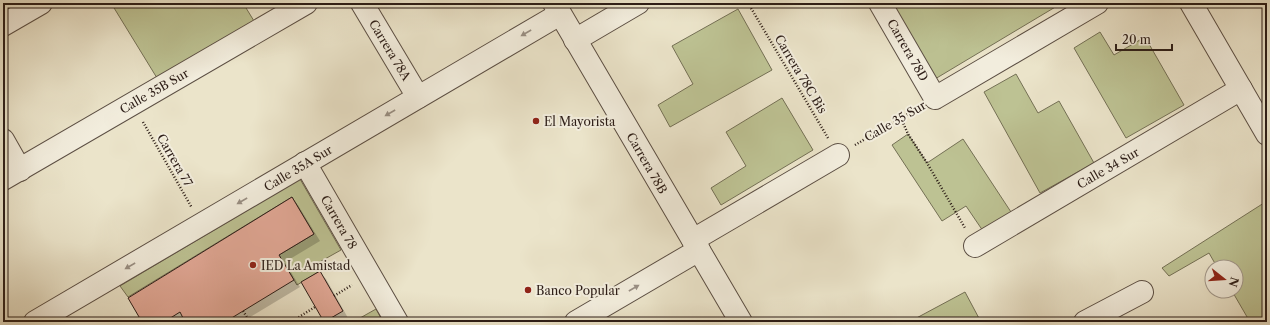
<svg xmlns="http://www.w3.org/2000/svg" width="1270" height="325" viewBox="0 0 1270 325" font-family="'Libre Caslon Text',serif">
  <rect width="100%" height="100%" fill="#ebe4ca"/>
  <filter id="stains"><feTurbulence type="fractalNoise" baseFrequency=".005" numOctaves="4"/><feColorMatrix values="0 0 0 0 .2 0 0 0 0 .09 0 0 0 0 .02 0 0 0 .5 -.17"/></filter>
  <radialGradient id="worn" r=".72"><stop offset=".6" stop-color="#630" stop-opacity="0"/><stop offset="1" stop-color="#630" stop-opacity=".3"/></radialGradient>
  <g fill="#bdc293" stroke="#747055">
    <polygon points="111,3 243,3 254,21 157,78"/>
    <polygon points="890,3 1062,3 935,79"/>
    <polygon points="738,9 772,70 670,127 658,105 693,84 672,46"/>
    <polygon points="1100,32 1114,55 1145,37 1184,105 1126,138 1074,48"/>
    <polygon points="1016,74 1038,113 1059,101 1094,163 1040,193 984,92"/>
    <polygon points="782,98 813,150 721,205 711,188 746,166 726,132"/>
    <polygon points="908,134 927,163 963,139 1011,212 983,231 966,206 942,221 892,145"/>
    <polygon points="300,179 341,250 316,264 320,271 297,285 279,255 314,234 292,197 128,297 120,286"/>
    <polygon points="1267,201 1267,322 1250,322 1232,291 1236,291 1236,267 1217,267 1209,253 1169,276 1162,268"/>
    <polygon points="965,292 981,322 909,322"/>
    <polygon points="376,309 383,322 353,322"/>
  </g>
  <g fill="#0003">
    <polygon points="292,198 298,205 320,241 285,262 300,287 242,322 186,322 185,319 181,322 144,322"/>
    <polygon points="319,272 326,279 348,318 341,322 325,321"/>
  </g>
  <g fill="#e1a795" stroke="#2c1d17">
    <polygon points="292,197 314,234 279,255 294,280 225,322 185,322 180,312 164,322 142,322 128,298"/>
    <polygon points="320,271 343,311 324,322 301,282"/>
  </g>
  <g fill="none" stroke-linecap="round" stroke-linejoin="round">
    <g stroke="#5c4f44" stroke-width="24">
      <g id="minor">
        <polyline points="362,3 418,97"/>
        <polyline points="554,3 741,322"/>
        <polyline points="880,3 935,98 1097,3"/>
        <polyline points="1191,3 1267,134"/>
        <polyline points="3,25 41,3"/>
        <polyline points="575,40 638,3"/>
        <polyline points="3,140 20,170"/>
        <polyline points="305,163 397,322"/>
        <polyline points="3,179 306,3"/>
        <polyline points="693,240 838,155"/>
        <polyline points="975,246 1241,89"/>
        <polyline points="35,322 560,14"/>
        <polyline points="576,322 699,250"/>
        <polyline points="1085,322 1142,292"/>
      </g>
    </g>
    <g stroke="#2c1d17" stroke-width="2.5" stroke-dasharray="1 2" stroke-linecap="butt">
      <polyline points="748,3 828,138"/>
      <polyline points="901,118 908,134 927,163 965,228"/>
      <polyline points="143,122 192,208"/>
      <polyline points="855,145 918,108"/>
      <polyline points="334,296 352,285"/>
      <polyline points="243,311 250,322"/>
      <polyline points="291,322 315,307"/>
    </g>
    <use href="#minor" stroke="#f2eddd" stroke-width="22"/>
  </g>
  <defs><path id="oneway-solid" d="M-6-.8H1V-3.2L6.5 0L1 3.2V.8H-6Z"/></defs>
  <g fill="#998f84">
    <use href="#oneway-solid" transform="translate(526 33) rotate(150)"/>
    <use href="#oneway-solid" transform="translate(390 113) rotate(150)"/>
    <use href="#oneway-solid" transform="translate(242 201) rotate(150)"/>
    <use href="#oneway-solid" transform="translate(130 266) rotate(150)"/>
    <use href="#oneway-solid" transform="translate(634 288) rotate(-30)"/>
  </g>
  <g fill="#8f2418" stroke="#f2eddd" stroke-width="1.5">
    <circle cx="536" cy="121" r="4"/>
    <circle cx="253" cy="265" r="4"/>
    <circle cx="528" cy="290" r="4"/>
  </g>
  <g text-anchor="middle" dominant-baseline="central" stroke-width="4" stroke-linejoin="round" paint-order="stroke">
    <g font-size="12" fill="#2c1d17" stroke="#f2eddd">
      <text transform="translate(390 50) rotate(59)">Carrera 78A</text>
      <text transform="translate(908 50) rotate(60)">Carrera 78D</text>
      <text transform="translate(801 74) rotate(59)">Carrera 78C Bis</text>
      <text transform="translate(154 91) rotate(-30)">Calle 35B Sur</text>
      <text transform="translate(895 121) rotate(-30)">Calle 35 Sur</text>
      <text transform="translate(175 160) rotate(60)">Carrera 77</text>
      <text transform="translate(647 163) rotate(60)">Carrera 78B</text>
      <text transform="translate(298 168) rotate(-31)">Calle 35A Sur</text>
      <text transform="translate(1108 168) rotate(-30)">Calle 34 Sur</text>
      <text transform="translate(339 222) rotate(60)">Carrera 78</text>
    </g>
    <g font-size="12" fill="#2c1d17" stroke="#f2eddd" text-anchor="start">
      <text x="544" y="121">El Mayorista</text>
      <text x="261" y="265">IED La Amistad</text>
      <text x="536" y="290">Banco Popular</text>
    </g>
  </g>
  <rect width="1270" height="325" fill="none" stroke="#ebe4ca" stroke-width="16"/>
  <rect x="4" y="4" width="1262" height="317" fill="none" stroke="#2c1d17" stroke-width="2"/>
  <rect x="8" y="8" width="1254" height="309" fill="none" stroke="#2c1d17"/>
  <g transform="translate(1224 279) rotate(107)"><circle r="19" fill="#f2eddd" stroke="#a39a8e"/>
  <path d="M0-3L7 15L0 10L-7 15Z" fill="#8f2418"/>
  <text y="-6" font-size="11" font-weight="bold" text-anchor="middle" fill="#2c1d17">N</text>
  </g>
  <path d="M1116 44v6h56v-6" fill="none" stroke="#2c1d17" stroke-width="2"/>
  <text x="1122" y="44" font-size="12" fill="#2c1d17" stroke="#f2eddd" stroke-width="3" paint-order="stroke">20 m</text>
  <rect width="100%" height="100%" filter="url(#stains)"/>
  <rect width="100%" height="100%" fill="url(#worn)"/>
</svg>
